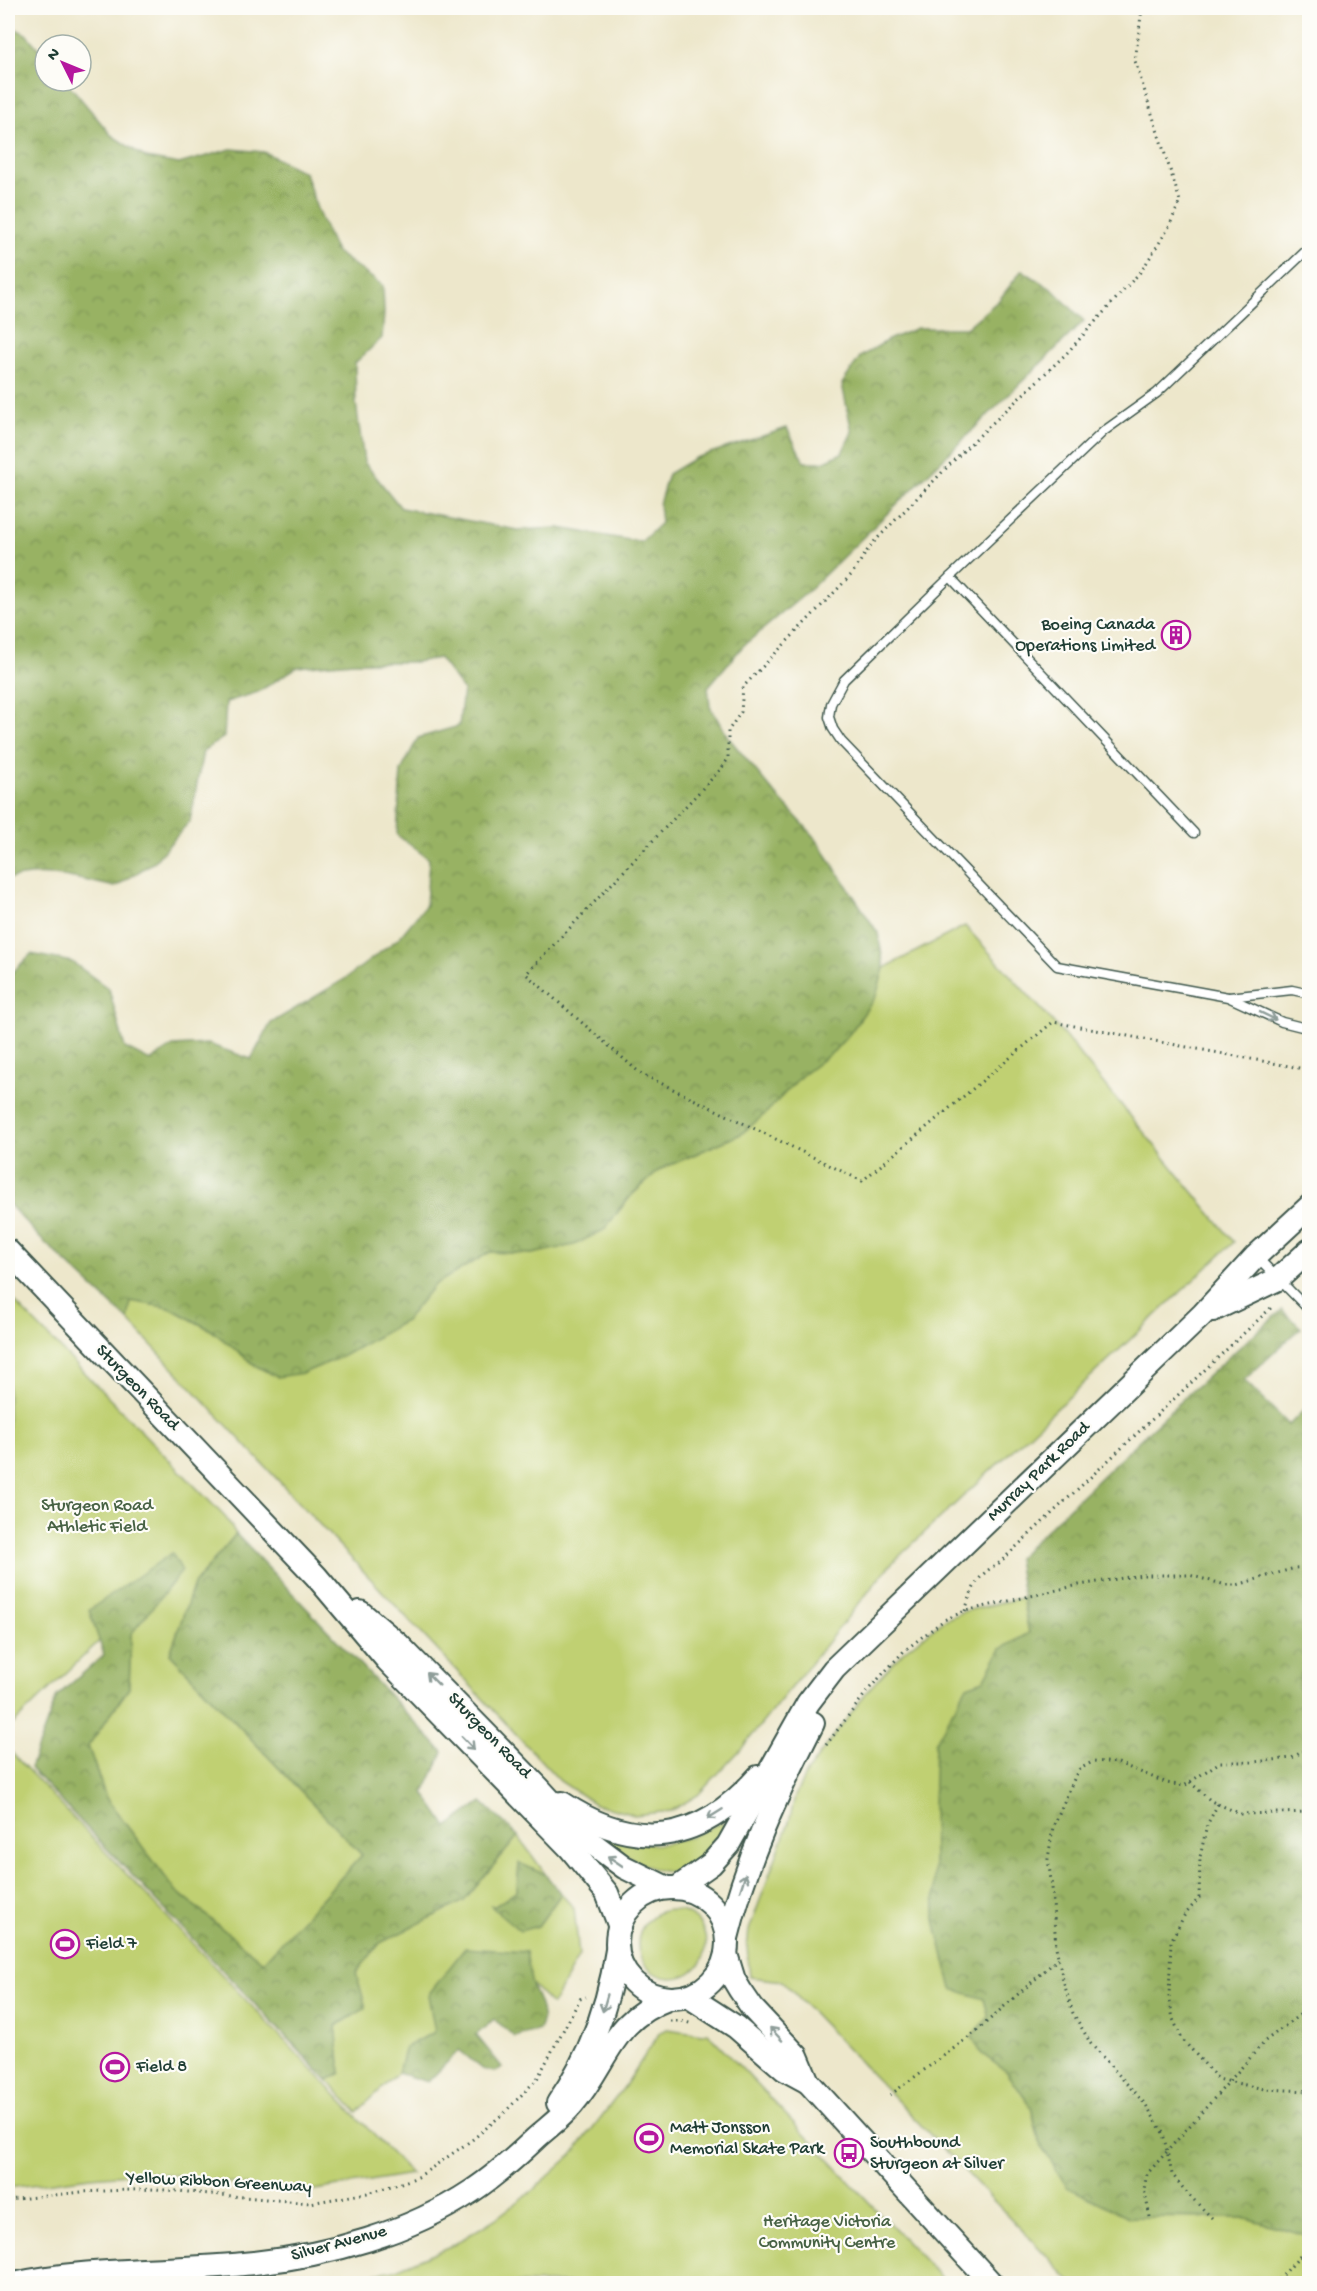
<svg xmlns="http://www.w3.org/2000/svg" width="1317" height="2291" viewBox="0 0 1317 2291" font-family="'Gochi Hand',sans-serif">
  <defs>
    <pattern id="forest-crowns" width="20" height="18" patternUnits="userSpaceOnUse" patternTransform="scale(1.5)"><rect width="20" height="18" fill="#98b264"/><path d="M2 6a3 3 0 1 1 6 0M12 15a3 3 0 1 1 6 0" fill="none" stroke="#7b9253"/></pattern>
  </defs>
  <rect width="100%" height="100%" fill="#fdfcf7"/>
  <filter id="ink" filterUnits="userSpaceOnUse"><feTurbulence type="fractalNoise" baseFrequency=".0167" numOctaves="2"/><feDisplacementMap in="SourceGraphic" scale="12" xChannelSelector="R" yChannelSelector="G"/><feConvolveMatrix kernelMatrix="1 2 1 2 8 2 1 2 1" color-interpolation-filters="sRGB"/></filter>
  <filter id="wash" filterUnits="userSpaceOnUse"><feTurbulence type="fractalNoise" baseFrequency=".008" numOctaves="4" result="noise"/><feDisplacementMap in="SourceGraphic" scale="24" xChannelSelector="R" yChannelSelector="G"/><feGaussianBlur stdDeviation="1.35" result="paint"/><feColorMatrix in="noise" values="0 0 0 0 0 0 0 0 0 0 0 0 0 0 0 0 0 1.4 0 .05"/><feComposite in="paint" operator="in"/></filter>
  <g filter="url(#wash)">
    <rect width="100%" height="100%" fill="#ede7cb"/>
    <g fill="#c0d072" stroke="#708653" stroke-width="1.5">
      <polygon points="965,926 1053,1022 1234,1242 890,1565 742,1748 698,1795 671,1811 634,1815 595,1804 560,1781 128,1320 131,1301 170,1308 211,1330 256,1366 303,1373 343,1356 405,1321 434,1285 490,1252 532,1254 603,1230 632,1195 661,1169 698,1153 765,1114 801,1076 834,1051 850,1033 876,996 884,968"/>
      <polygon points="8,1295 226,1518 236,1534 194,1584 170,1654 362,1855 263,1962 175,1890 106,1798 88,1746 129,1688 131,1634 181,1571 178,1565 8,1729"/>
      <polygon points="1022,1598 1029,1633 1001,1649 984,1680 967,1686 984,1999 989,2017 981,2053 1007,2072 1031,2107 1040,2144 1129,2217 1246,2218 1309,2236 1309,2283 1073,2283 782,1981 750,1977 747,1947 749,1930 789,1822 795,1796 806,1773 869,1689 904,1651 944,1620 965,1611"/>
      <polygon points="1309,1669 1309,1703 1299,1688 1300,1674"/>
      <polygon points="8,1749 411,2174 297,2193 154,2172 90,2177 8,2188"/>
      <path d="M722 1822 725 1827C685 1893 658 1876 603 1841L605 1837C654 1852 677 1844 722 1822Z"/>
      <polygon points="518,1836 546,1875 519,1863 517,1891 495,1906 492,1906 538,1926 561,1894 574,1908 579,1955 552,2005 531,1983 526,1952 435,2032 405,2047 398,2073 357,2112 327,2080 341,2073 336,2026 365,2008 356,1973 380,1943 464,1901"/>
      <circle cx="672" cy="1944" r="34"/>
      <polygon points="667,2029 702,2034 708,2033 946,2283 322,2283 394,2270 455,2244 495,2219 532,2191 572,2155 625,2086 660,2032"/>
    </g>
    <g fill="url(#forest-crowns)" stroke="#5c784c" stroke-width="1.5">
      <path d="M8 25 26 34 45 56V81H66L111 135 146 158 179 164 231 149 264 152 305 173 318 212 336 252 383 286 384 313 382 338 355 363 356 403 364 462 401 508 517 530 559 528 641 542 661 523 659 504 668 474 695 458 787 428 804 462H823L842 453 852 432 842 384 860 357 888 340 917 328H966L999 300 1022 270 1053 290 1084 321 805 594 743 646 708 687 710 707 728 737 777 796 814 836 878 933 884 968 876 996 850 1033 834 1051 801 1076 765 1114 741 1134 661 1169 630 1196 604 1230 574 1245 532 1254 490 1252 434 1285 405 1321 343 1356 303 1373 277 1377 256 1366 211 1330 170 1308 131 1301 128 1320 41 1239 8 1203V977L31 954 72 962 109 989 125 1048 150 1061 173 1046 208 1044 251 1059 271 1023 345 979 399 938 426 905 429 859 397 835 401 771 418 738 459 726 463 690 439 658 416 662H353L297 667 258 692 226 702 224 737 203 751 190 821 154 862 115 887C78 879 44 868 8 879Z"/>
      <path d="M1282 1310 1301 1328 1244 1380 1289 1425 1309 1405 1310 1669 1300 1674 1299 1688 1310 1703 1309 2236 1246 2218 1129 2217 1067 2187 1040 2144 1031 2107 1007 2072 981 2053 972 2036 989 2017 984 1999 952 1989 935 1921 933 1809 935 1743 967 1686 984 1680 1001 1649 1029 1633 1017 1558C1104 1474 1190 1389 1282 1310Z"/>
      <polygon points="236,1534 443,1752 424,1793 447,1827 482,1802 518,1836 464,1901 380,1943 356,1973 366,2008 336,2026 341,2073 327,2080 30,1768 57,1696 104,1655 89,1610 172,1553 182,1571 131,1634 129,1688 88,1746 106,1798 175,1890 263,1962 362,1855 170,1654 194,1584"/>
      <polygon points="519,1863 546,1875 561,1894 538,1926 520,1931 491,1906 495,1906 517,1891"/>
      <path d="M465 1948 526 1952C528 1962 529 1971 531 1981 535 1997 548 2013 539 2030L515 2037 494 2019 476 2035 502 2067 495 2072 484 2070 459 2050 428 2082 398 2073 405 2047 435 2032 428 1995Z"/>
    </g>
  </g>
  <g filter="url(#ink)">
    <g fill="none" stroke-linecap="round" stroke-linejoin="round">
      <g stroke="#3e564b" stroke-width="11">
        <g id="lane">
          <polyline points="1310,247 1157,393 1104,431 950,577 844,680 831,704 829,717 833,729 841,741 1057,966 1228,997 1282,1022 1310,1029"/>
          <polyline points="950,577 1194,833"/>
          <polyline points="1229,997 1292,990 1310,994"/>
          <polyline points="1256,1256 1310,1311"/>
        </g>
      </g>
      <g stroke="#3e564b" stroke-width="26">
        <g id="secondary">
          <polyline points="8,1251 316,1576 387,1660 570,1848 607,1893 620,1927"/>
          <polyline points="1213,1310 1278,1279 1310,1250"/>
          <polyline points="360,1612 399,1645 538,1787 584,1837 624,1867 667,1888"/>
          <path d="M562 1803C635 1852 699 1844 758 1777"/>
          <polyline points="677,1888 711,1864 728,1845 808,1703 834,1669 1203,1314 1256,1256 1310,1206"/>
          <circle cx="672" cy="1943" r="55"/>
          <path d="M727 1938C745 1863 778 1792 813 1723"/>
          <polyline points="726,1954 734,1980 740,1990 753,2009 797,2056 808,2082 992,2284"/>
          <polyline points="688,1996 736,2027 784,2069 808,2082"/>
          <path d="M558 2103C589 2058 609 2004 617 1950"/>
          <path d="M14 2284C93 2267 174 2272 254 2263 329 2255 409 2233 472 2191 495 2176 515 2158 535 2139 547 2128 561 2118 572 2105 609 2062 610 2020 670 1998"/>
        </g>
      </g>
      <g stroke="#3e564b" stroke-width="3" stroke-dasharray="1.5 4.5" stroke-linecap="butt">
        <polyline points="1142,8 1135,61 1180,201 1168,229 1142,270 1066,354 965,449 871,545 852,574 743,687 741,712 728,731 728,759 721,769 526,974 640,1073 862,1181 1053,1022 1310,1070"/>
        <path d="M965 1611C973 1587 976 1576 999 1563L1274 1305"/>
        <polyline points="826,1745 869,1689 904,1651 944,1620 965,1611 1079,1585 1142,1575 1189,1575 1226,1585 1237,1585 1295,1568 1310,1567"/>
        <polyline points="1190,1782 1211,1801 1241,1814 1310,1812"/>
        <polyline points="1218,1804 1207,1825 1200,1857 1199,1898 1184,1916 1171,1941 1169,1996 1173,2019 1182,2039 1218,2079 1264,2089 1310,2091"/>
        <polyline points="670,2021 682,2021 693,2024"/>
        <polyline points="890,2095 972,2035 1059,1958"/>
        <polyline points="8,2200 82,2192 155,2189 310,2203 368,2193 398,2184 418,2177 433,2167 472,2140 504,2113 537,2079 580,1999 586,1997"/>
        <polyline points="1150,2217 1144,2189 1147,2174 1265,2041 1310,2007"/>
        <polyline points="1212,2218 1187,2193 1172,2174 1163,2133 1146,2105 1091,2044 1073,2013 1063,1980 1056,1947 1052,1887 1048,1859 1053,1827 1078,1770 1094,1761 1118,1763 1167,1783 1184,1786 1220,1762 1254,1762 1292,1758 1303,1751 1310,1736"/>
        <polyline points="1275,2284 1310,2245"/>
      </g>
      <use href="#lane" stroke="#fff" stroke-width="8"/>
      <use href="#secondary" stroke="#fff" stroke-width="22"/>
    </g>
    <defs><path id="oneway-shaft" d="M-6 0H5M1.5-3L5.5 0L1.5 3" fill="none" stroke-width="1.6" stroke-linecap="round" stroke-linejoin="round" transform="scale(1.5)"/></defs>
    <g stroke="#8f9e9a">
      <use href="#oneway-shaft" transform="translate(1268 1016) rotate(26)"/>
      <use href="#oneway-shaft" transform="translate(433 1679) rotate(-135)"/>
      <use href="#oneway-shaft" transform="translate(468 1743) rotate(46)"/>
      <use href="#oneway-shaft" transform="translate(715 1814) rotate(148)"/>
      <use href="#oneway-shaft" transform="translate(615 1861) rotate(-146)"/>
      <use href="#oneway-shaft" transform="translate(743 1882) rotate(-72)"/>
      <use href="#oneway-shaft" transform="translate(605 2003) rotate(106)"/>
      <use href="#oneway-shaft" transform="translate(776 2034) rotate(-133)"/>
    </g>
  </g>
  <defs>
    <g id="building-ring" transform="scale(1.5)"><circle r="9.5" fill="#fdfcf7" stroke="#b5179e" stroke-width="1.5"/><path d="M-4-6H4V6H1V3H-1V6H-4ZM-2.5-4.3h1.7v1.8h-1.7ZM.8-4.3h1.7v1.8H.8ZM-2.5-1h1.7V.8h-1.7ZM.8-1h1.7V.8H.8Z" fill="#b5179e"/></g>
    <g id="stadium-ring" transform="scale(1.5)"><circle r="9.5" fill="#fdfcf7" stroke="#b5179e" stroke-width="1.5"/><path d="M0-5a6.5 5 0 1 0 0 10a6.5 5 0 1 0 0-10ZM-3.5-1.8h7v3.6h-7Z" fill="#b5179e"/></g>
    <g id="bus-ring" transform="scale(1.5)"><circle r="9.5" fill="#fdfcf7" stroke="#b5179e" stroke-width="1.5"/><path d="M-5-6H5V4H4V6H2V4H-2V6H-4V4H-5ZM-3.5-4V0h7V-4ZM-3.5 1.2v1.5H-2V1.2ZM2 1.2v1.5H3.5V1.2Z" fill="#b5179e"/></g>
  </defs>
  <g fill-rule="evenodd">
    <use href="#building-ring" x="1176" y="635"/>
    <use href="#stadium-ring" x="65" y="1944"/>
    <use href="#stadium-ring" x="115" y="2067"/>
    <use href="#stadium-ring" x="649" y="2138"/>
    <use href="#bus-ring" x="849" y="2153"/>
  </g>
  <g text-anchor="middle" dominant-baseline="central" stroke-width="4.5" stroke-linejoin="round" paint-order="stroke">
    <g font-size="18" fill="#1f3d34" stroke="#fdfcf7" text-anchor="start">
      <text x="1155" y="625" text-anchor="end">Boeing Canada<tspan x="1155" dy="21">Operations Limited</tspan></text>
      <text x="86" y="1944">Field 7</text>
      <text x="136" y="2067">Field 8</text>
      <text x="670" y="2128">Matt Jonsson<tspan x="670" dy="21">Memorial Skate Park</tspan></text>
      <text x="870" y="2143">Southbound<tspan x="870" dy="21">Sturgeon at Silver</tspan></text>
    </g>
    <g font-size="18" fill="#1f3d34" stroke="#fdfcf7">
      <text transform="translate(137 1388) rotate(46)">Sturgeon Road</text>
      <text transform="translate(1039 1472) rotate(-44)">Murray Park Road</text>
      <text transform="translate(489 1736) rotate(46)">Sturgeon Road</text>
      <text transform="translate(219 2183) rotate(3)">Yellow Ribbon Greenway</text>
      <text transform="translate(339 2244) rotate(-15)">Silver Avenue</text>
    </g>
    <g font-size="18" fill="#476244" stroke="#fdfcf7">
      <text x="97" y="1506">Sturgeon Road<tspan x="97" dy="21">Athletic Field</tspan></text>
      <text x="827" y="2222">Heritage Victoria<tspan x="827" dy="21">Community Centre</tspan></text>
    </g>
  </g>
  <rect width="1317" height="2291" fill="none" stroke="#fdfcf7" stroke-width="30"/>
  <g transform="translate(63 63) rotate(313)"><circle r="28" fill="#fdfcf7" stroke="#a4b0a9" stroke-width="1.5"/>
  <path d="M0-4.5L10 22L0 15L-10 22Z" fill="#b5179e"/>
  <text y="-9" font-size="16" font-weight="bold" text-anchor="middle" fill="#1f3d34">N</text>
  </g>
</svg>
